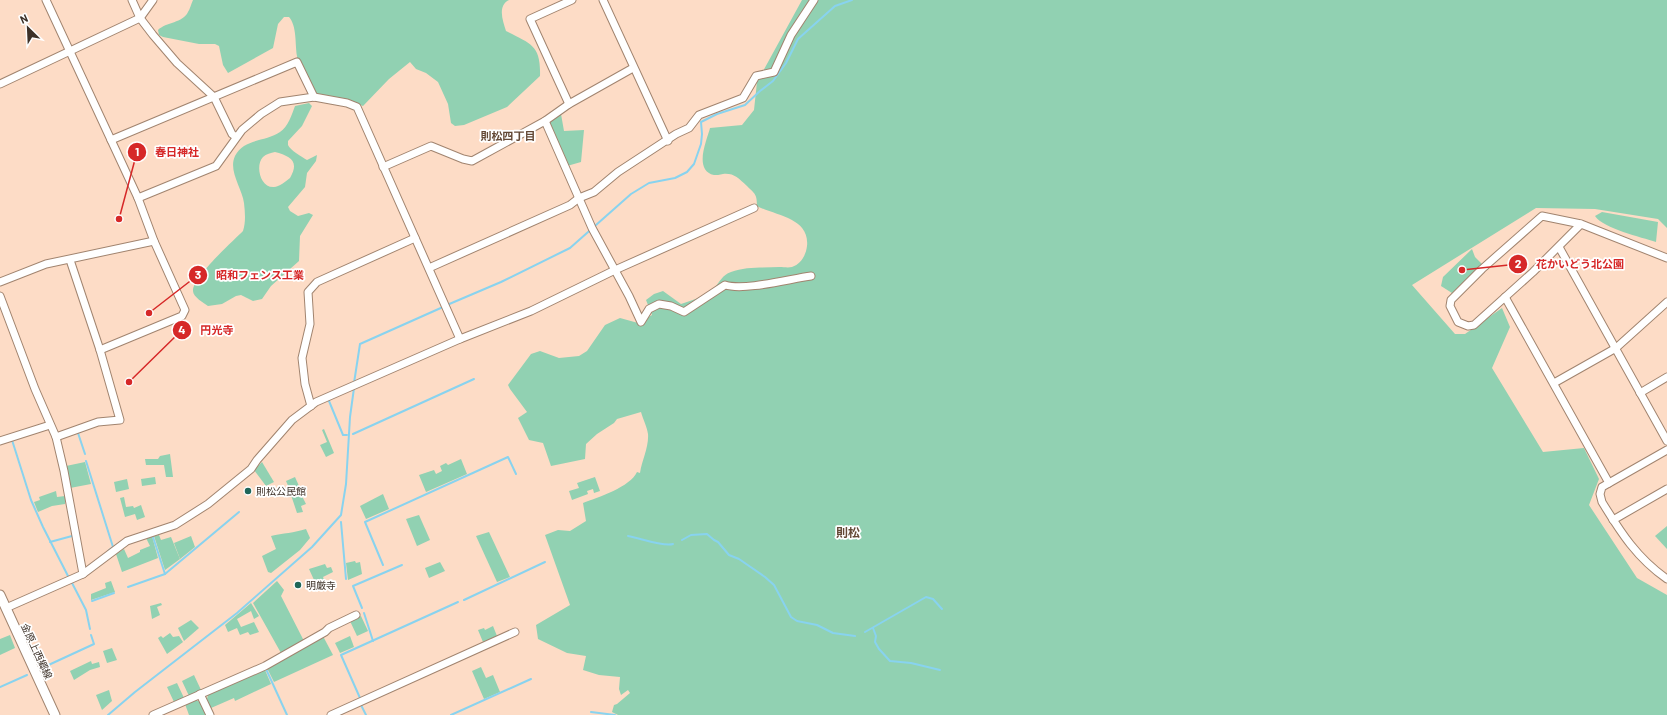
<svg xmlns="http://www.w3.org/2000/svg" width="1667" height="715" viewBox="0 0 1667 715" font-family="Barlow,'Noto Sans JP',sans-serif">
  <rect width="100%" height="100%" fill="#fddcc6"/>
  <g fill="#91d1b2" fill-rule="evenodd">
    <path d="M193 0H509C497 6 503 21 506 31 531 44 541 45 540 76L507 107 464 125 455 126 451 123 448 104 438 82 426 73 416 69 410 62 389 79 363 106 347 100 317 94C312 84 298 66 297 56 295 44 297 26 289 17H284L278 24 273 48 228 73 223 65 219 46 215 44H199L163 37 159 35 158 30C166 22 183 23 188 12 190 9 191 4 193 0Z"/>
    <path d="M802 0H1667V228L1658 219 1595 209 1536 208 1412 285 1455 334H1465L1502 308 1510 327 1492 368 1543 452 1584 448 1599 479 1589 505 1637 578 1667 595V715H618L612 712 614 705 617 704 630 693 628 690 621 695 619 689 620 677 599 675 583 670 586 656 567 653 538 639 536 625 570 605 545 535 558 530 570 531 586 521 583 503C599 497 630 487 637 472L640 473C642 460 649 447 648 434 647 427 643 419 641 412L617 419 614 423 597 434 586 444 585 459 551 466 543 443 529 440 518 418 527 412 510 389 508 385 531 354 540 351 559 358 579 356 587 351 605 325 620 318 638 323 652 315 646 300 654 294 663 291 681 304C693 300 704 297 714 288 720 282 722 275 731 272 746 266 764 268 780 267 783 267 788 268 792 267 801 264 806 255 807 246 810 218 776 216 757 206 757 194 755 194 747 186 738 178 734 173 723 174 720 175 716 175 714 175 693 170 707 140 710 128L742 125 754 110 757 82Z"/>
    <path d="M309 103 312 106 302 126 288 141V145C290 150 302 157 307 160L317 155 316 161 307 173 305 187 288 207 290 211 298 216 309 213 313 215 300 236 299 261 271 286 262 299 253 301 241 295 236 296 222 304 208 306C204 303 193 297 193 291 192 278 233 241 243 231 246 222 245 212 244 203 242 188 228 171 235 156 244 138 266 142 280 132 288 127 292 114 295 106ZM275 152C290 156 300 161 290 178 286 181 279 187 274 187 260 188 255 165 263 157 266 154 271 153 275 152Z"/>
    <polygon points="561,114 564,131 584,130 581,162 567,166 548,121"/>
    <path d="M1602 212 1658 222 1656 242C1641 237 1604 229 1595 216Z"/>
    <polygon points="1472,249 1475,257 1482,264 1452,293 1441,286 1443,277"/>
    <polygon points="324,429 334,453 326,457 320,445 327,442 322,430"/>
    <polygon points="170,454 173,477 166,477 164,465 146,465 145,459 158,459 160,456"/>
    <polygon points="461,459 467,474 426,492 419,475 434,470 436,474 442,471 440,466 446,463 448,465"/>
    <polygon points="85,462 91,484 70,488 66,466"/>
    <polygon points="262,462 274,482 266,486 254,470"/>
    <polygon points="155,477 156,484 142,486 141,479"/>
    <polygon points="295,477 299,486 290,490 286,481"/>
    <polygon points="595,477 600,491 594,493 593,489 587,491 588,494 572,500 569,491 579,488 577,483"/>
    <polygon points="127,479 129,489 116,492 114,482"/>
    <polygon points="56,491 57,497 65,496 65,504 52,506 38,512 34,502 40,500 39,497"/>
    <polygon points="300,492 306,504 301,506 303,512 297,513 291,495"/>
    <polygon points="383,494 389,509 366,519 360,506"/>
    <polygon points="124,497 126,507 133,506 134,508 141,505 145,517 137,520 135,514 125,517 120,498"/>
    <polygon points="419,515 430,540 417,546 406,519"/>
    <polygon points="1667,526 1667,549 1655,536"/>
    <path d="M306 529 310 538 300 550 271 573 268 572 262 556 276 549 271 536C283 533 294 533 306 529Z"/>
    <polygon points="489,532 510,577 497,582 476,536"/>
    <polygon points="159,535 161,540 171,537 180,559 165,570 154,536"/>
    <polygon points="152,536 158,558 122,572 116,554 124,549 128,558 140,552 140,550 150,546 146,538"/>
    <polygon points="191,536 195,547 180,559 174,543"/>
    <polygon points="355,561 356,563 360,562 362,574 348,580 346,563"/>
    <polygon points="440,562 445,571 429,578 425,568"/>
    <polygon points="325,564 327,568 331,567 333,572 323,577 328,588 319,591 309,569"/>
    <polygon points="111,581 115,592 91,600 91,594 106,588 105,583"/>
    <polygon points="277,581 284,590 281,596 304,641 281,653 253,603"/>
    <polygon points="161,603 162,605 157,607 160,615 152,619 150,606"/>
    <polygon points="251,603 259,616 254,619 251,611 237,619 241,627 254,622 259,632 250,635 248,632 240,635 237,628 228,632 225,625"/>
    <polygon points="361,616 368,631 357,636 350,621"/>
    <polygon points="191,620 199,628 184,641 178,628"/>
    <polygon points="493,626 497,636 483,642 478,630 484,628 485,630"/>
    <polygon points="170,633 173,637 179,636 183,642 167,654 158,638 161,636 163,638"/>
    <polygon points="10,635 15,648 0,655 0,639"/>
    <polygon points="350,636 354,647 340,653 335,643"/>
    <polygon points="322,637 324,638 333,655 274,682 267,668"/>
    <polygon points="112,648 117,660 107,663 103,651"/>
    <polygon points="91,661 92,664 99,662 100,667 90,670 74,680 70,671"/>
    <polygon points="481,667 486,678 493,675 500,692 484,699 472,671"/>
    <polygon points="265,670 271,684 235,701 234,698 211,708 207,699 208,695"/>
    <polygon points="194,675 201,690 189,696 182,681"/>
    <polygon points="177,683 184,698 174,702 167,687"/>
    <polygon points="109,690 112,701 102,710 96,695"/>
    <polygon points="194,699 200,702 206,715 189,715 185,704"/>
  </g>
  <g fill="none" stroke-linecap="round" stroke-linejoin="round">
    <g stroke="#88d3ef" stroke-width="2">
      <polyline points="447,305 501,282 570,248 631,194 649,183 675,178 687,172 694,164 701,144 702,134 701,122 717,114 745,105 760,91 773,81 786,63 798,39 835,6 852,0"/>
      <polyline points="354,383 360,344 443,307"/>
      <polyline points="329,401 343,435 347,435"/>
      <polyline points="78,433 85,454"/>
      <polyline points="353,434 474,379"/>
      <polyline points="12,440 31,500 43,527 68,576"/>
      <polyline points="86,461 113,547 108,551"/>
      <polyline points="341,522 346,579"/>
      <path d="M628 536C640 538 663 547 673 544"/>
      <polyline points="153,537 165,574"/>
      <polyline points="682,540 691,535 707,534 714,540 718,542 729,555 739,559 765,577 774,585 791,617 797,621 817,625 833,633 855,636"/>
      <polyline points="50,542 72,536"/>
      <polyline points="383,565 365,522 508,457 516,474"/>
      <polyline points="71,581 86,610 90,629"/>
      <polyline points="128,587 165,574 239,512"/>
      <polyline points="464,600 545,562"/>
      <polyline points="92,601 114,593"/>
      <polyline points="362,608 353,586 402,565"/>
      <polyline points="364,613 373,641"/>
      <polyline points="873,628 876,636 875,642 879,649 890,661 911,663 940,670"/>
      <polyline points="865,632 926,597 933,599 942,609"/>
      <polyline points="42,668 94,644 91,635"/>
      <polyline points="266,669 287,715"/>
      <polyline points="0,687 27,675"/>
      <polyline points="360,698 341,655 458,602"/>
      <polyline points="361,705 366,715"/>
      <polyline points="591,712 615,715"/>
      <polyline points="108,715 135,692 237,613 312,547 341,515 346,484 350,417 354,388"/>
      <polyline points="451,715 531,679"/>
    </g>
    <g stroke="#a1846f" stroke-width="9">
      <g id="minor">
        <polyline points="46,0 138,198 154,241 185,310 182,316 100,350"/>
        <polyline points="132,0 140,18 153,35 177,63 214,97 232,134 236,137"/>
        <polyline points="603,0 668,141"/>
        <polyline points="0,84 140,18 153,0"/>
        <polyline points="569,104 530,19 572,0"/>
        <path d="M545 121 592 228 629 296 641 322 649 309 659 304 671 306 684 312 725 285C745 291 789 279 811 276"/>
        <polyline points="111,140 297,62 314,97"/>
        <polyline points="383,167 431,146 463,159 472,161 545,121 569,104 633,68"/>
        <polyline points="138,198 216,166 242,130 261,114 280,102 314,97 347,103 357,107 460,339"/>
        <polyline points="1581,224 1533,272 1474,325 1468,326 1458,322 1450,306 1451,300 1482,269 1542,216 1581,224 1667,258"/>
        <polyline points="1559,247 1667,441"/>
        <polyline points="429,268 570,205 579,198 594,192 618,172 676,134 689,128 699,115 743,98 756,76 774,72 791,35 814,0"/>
        <polyline points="0,282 46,264 154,241"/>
        <polyline points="0,296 35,389 56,437 64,471 83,574"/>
        <polyline points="1505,297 1609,483"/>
        <polyline points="1554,383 1616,348 1667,302"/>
        <polyline points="1640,393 1667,377"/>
        <polyline points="311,406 305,384 302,358 310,324 308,292 317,282 415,238"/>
        <polyline points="56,437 98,422 120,420 100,350 70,260"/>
        <polyline points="0,441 50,425"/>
        <path d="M1667 450 1602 487 1600 494 1602 502C1621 533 1637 558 1667 579"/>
        <polyline points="1613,520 1667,489"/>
        <polyline points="6,608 83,574 127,541 175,525 208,504 251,469 257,460 292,420 316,402 460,339 531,311 615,270 754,208"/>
        <polyline points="200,694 210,715"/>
        <polyline points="153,715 265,666 325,632 329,628 356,615"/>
        <polyline points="331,715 515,632"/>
      </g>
    </g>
    <g stroke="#a1846f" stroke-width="11">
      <polyline id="major" points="0,595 55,715"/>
    </g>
    <use href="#minor" stroke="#fff" stroke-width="7"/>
    <use href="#major" stroke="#fff" stroke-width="9"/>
  </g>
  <g fill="#1f6659" stroke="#fff" stroke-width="1.5">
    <circle cx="248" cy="491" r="4"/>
    <circle cx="298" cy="585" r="4"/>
  </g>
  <g text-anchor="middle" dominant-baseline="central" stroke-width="3.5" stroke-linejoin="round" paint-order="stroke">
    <g font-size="10" fill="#3d3128" stroke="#fff" text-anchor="start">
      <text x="256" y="491">則松公民館</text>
      <text x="306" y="585">明厳寺</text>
    </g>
    <g font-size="10" fill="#3d3128" stroke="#fff">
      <text transform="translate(37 651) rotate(65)">金原上西郷線</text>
    </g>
    <g font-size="11" font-weight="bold" fill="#644936" stroke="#fff">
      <text x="508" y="135">則松四丁目</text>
    </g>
    <g font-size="12" font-weight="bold" fill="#644936" stroke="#fff">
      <text x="848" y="532">則松</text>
    </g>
  </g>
  <path fill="none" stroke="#d62828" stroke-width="1.5" d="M119 219L137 152M1462 270L1518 264M149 313L198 275M129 382L182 330"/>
  <g fill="#d62828" stroke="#fff" stroke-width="1.5">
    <circle cx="119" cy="219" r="4"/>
    <circle cx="1462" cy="270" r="4"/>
    <circle cx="149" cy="313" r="4"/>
    <circle cx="129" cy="382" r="4"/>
    <circle cx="137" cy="152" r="10"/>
    <circle cx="1518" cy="264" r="10"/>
    <circle cx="198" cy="275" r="10"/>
    <circle cx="182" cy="330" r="10"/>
  </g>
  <g font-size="12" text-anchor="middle" font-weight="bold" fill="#fff">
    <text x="137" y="156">1</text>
    <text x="1518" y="268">2</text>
    <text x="198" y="279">3</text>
    <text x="182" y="334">4</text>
  </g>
  <g font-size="11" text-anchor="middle" font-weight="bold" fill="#d62828" stroke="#fff" stroke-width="3.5" stroke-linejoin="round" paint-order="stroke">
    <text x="177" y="156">春日神社</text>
    <text x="1580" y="268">花かいどう北公園</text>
    <text x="260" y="279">昭和フェンス工業</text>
    <text x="217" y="334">円光寺</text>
  </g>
  <g transform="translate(28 28) rotate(336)" stroke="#ffffff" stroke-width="3" paint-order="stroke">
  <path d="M0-3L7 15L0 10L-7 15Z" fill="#3d3128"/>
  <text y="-6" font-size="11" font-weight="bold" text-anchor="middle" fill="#3d3128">N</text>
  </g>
</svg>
